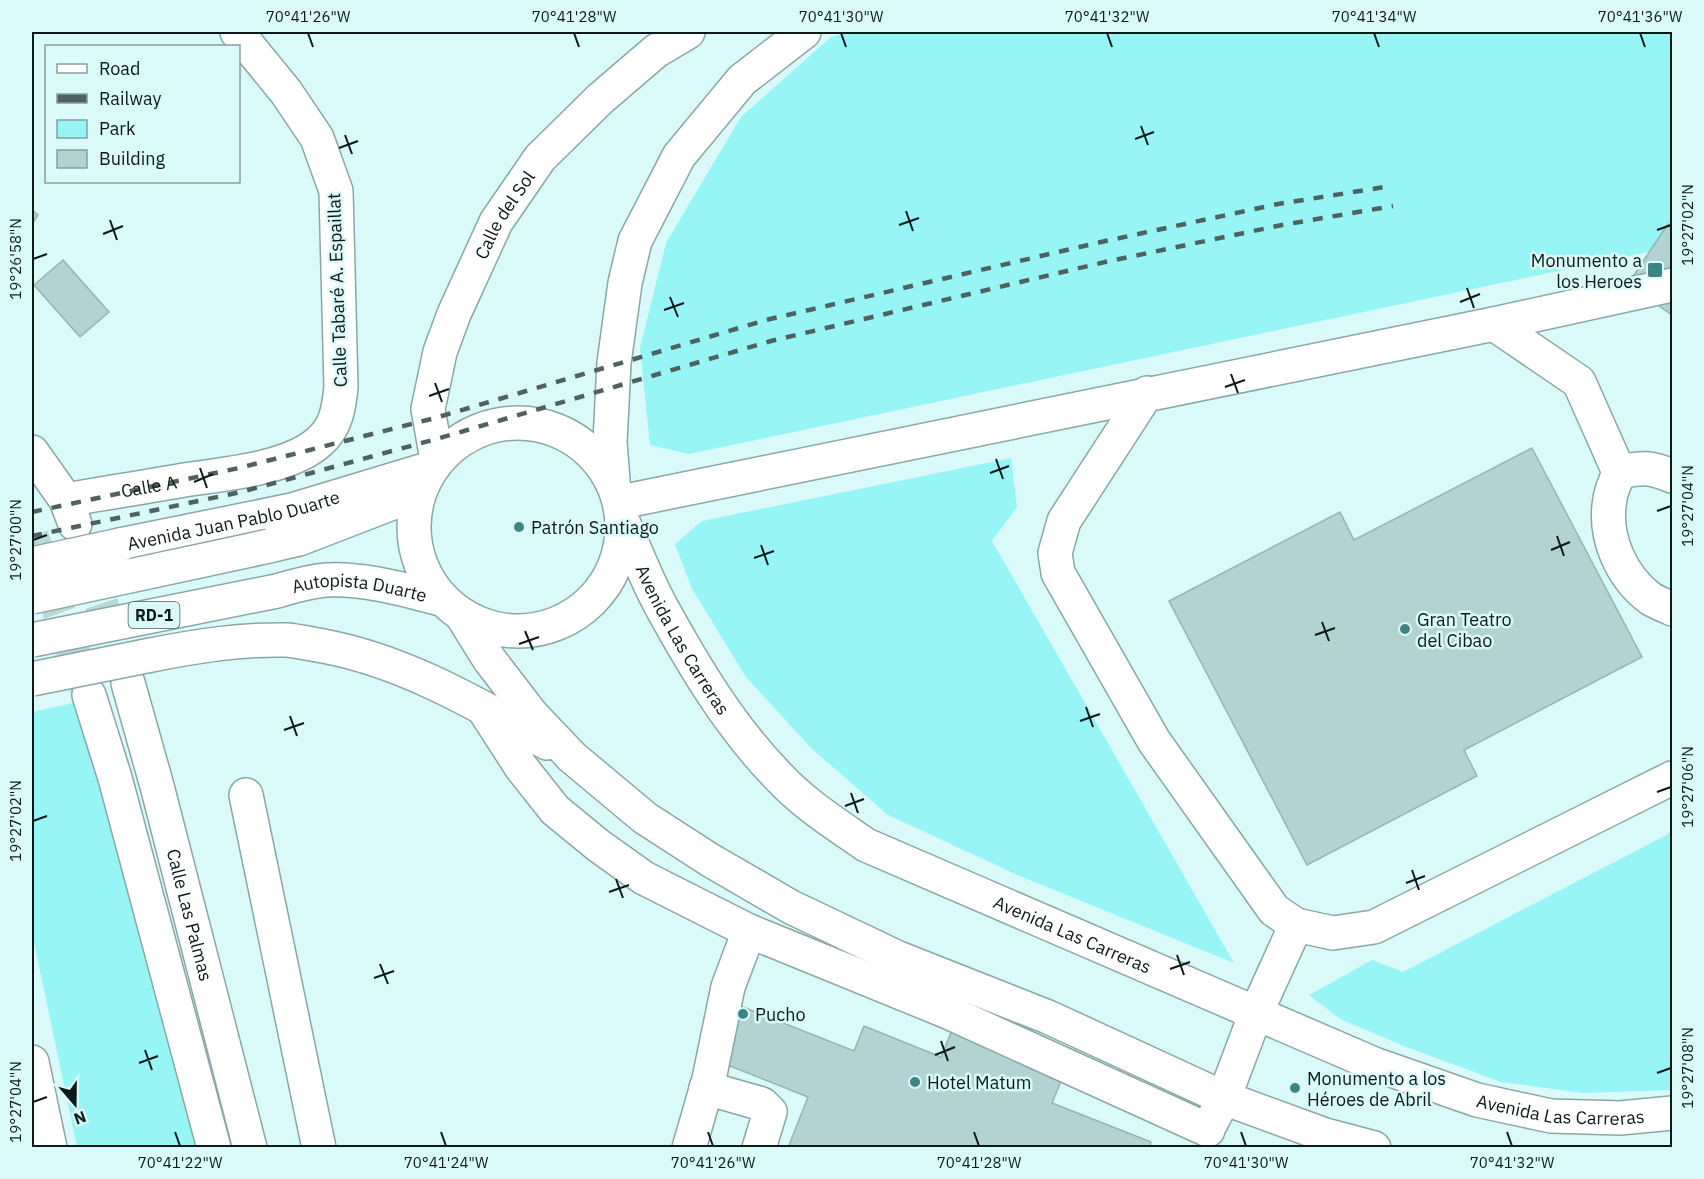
<svg xmlns="http://www.w3.org/2000/svg" width="1704" height="1179" viewBox="0 0 1704 1179" font-family="'IBM Plex Sans',sans-serif">
  <rect width="100%" height="100%" fill="#d9faf9"/>
  <g fill="#97f6f5">
    <polygon points="849,32 1672,32 1672,247 689,454 650,445 640,348 666,243 741,117 831,37"/>
    <polygon points="1011,458 1017,507 992,541 1234,963 1015,874 888,815 811,748 746,677 692,589 675,544 702,521"/>
    <polygon points="78,702 197,1147 77,1147 32,933 32,712"/>
    <polygon points="1672,832 1672,1090 1583,1093 1501,1082 1406,1047 1340,1019 1309,995 1372,960 1403,972"/>
  </g>
  <g fill="#b3d2d2" stroke="#96b4b3" stroke-width="1.5">
    <polygon points="32,210 38,215 32,224"/>
    <polygon points="1668,224 1672,227 1672,315 1628,284"/>
    <polygon points="63,260 109,312 80,337 34,285"/>
    <polygon points="1532,448 1642,657 1464,750 1477,776 1307,865 1169,601 1340,512 1354,540"/>
    <polygon points="738,1005 854,1051 864,1026 941,1057 955,1023 1067,1067 1052,1103 1151,1142 1149,1148 788,1148 808,1097 715,1060"/>
  </g>
  <g fill="none" stroke-linecap="round" stroke-linejoin="round">
    <g stroke="#bbd8d7" stroke-width="33" stroke-dasharray="33 16" stroke-linecap="butt">
      <polyline points="32,536 89,695"/>
      <polyline points="86,557 128,683"/>
    </g>
    <g stroke="#89a7a6" stroke-width="36">
      <g id="minor">
        <path d="M1494 324 1579 382 1619 472C1616 481 1611 490 1610 499 1603 536 1621 577 1651 599 1658 603 1666 606 1672 609"/>
        <polyline points="1147,393 1064,521 1055,553 1058,573 1154,741 1274,910 1296,925 1333,933 1374,927 1672,778"/>
        <polyline points="32,452 66,500 75,524"/>
        <path d="M1619 472C1642 467 1650 467 1672 476"/>
        <path id="s1" d="M66 500C105 493 145 487 184 480 224 474 290 469 320 441 336 427 339 408 341 387L336 191 317 138 286 92 237 32"/>
        <polyline points="621,502 1494,324 1672,285"/>
        <path id="s2" d="M128 683 157 786 250 1148"/>
        <polyline points="89,695 115,778 214,1148"/>
        <polyline points="483,708 521,767 555,810 599,846 644,878 749,931 948,1012 1208,1130"/>
        <polyline points="246,795 319,1148"/>
        <polyline points="32,1062 50,1148"/>
        <polyline points="706,1088 762,1104 770,1112 759,1148"/>
        <polyline points="1211,1123 1224,1098 1256,1013 1296,925"/>
        <polyline points="689,1148 709,1079 728,987 749,931"/>
      </g>
    </g>
    <g stroke="#89a7a6" stroke-width="36">
      <g id="major">
        <circle cx="518" cy="527" r="104"/>
        <path id="s3" d="M437 460 428 409 440 352 454 314 496 222 540 158 600 99 656 51 688 32"/>
        <polyline points="613,480 610,442 614,363 625,283 635,241 679,156 742,80 804,32"/>
        <path id="s4" d="M624 524C636 552 647 581 662 608 695 668 731 728 779 777 804 804 836 824 866 845L1374 1064 1477 1100 1551 1116 1620 1118 1672 1113"/>
        <path id="s5" d="M120 545 292 510 431 468"/>
        <polyline points="463,617 489,659 532,715 572,757 645,818 710,860 791,907 896,957 1048,1017 1224,1098 1325,1135 1374,1148"/>
        <path d="M151 655C197 646 240 639 287 640 298 641 311 644 323 646 404 661 475 703 547 743"/>
      </g>
    </g>
    <g stroke="#89a7a6" stroke-width="36">
      <g id="highway">
        <polyline points="269,546 299,539 418,493"/>
        <path id="s6" d="M277 591C294 586 310 581 327 580 364 578 405 590 441 599"/>
      </g>
    </g>
    <use href="#minor" stroke="#fff" stroke-width="33"/>
    <use href="#major" stroke="#fff" stroke-width="33"/>
    <use href="#highway" stroke="#fff" stroke-width="33"/>
    <g stroke="#4f6160" stroke-width="4.5" stroke-dasharray="10 10" stroke-linecap="butt">
      <polyline points="32,512 239,468 435,418 766,320 1101,242 1278,204 1391,186"/>
      <polyline points="32,536 241,492 440,438 771,341 1105,262 1282,225 1393,206"/>
    </g>
    <g stroke="#89a7a6" stroke-width="36" stroke-linecap="butt">
      <g id="major-bridge">
        <polyline points="32,564 120,545"/>
        <polyline points="32,679 151,655"/>
      </g>
    </g>
    <g stroke="#89a7a6" stroke-width="36" stroke-linecap="butt">
      <g id="highway-bridge">
        <polyline points="32,597 269,546"/>
        <polyline points="32,640 277,591"/>
      </g>
    </g>
    <use href="#major-bridge" stroke="#fff" stroke-width="33"/>
    <use href="#highway-bridge" stroke="#fff" stroke-width="33"/>
  </g>
  <path fill="none" stroke="#0e1919" stroke-width="2" d="M308 33 313 47M574 33 579 47M841 33 846 47M1107 33 1112 47M1374 33 1379 47M1640 33 1645 47M1141 126 1148 145M345 135 352 154M1135 139 1154 132M339 148 358 141M906 211 913 231M110 220 117 240M899 225 919 218M1657 230 1671 225M103 234 123 226M33 259 47 254M1467 288 1474 308M670 297 678 317M1460 302 1480 294M664 310 684 303M1231 374 1238 393M435 383 442 402M1225 387 1245 380M429 396 449 389M996 459 1003 479M200 468 207 488M990 473 1009 466M194 482 213 474M1657 511 1671 506M1557 536 1564 556M33 540 47 535M761 545 768 565M1551 550 1570 542M754 558 774 551M1322 622 1329 641M525 631 533 650M1315 635 1335 628M519 644 539 637M1086 707 1093 727M290 716 297 736M1080 721 1100 714M284 730 304 723M1657 792 1671 787M851 793 858 813M845 806 864 799M33 821 47 816M1412 870 1419 890M616 879 623 898M1406 883 1425 876M609 892 629 885M1177 955 1184 975M380 964 388 984M1170 969 1190 962M374 978 394 971M941 1041 948 1061M145 1050 152 1070M935 1055 955 1047M139 1063 158 1056M1657 1073 1671 1068M33 1102 47 1097M175 1132 180 1146M441 1132 446 1146M708 1132 713 1146M974 1132 979 1146M1241 1132 1246 1146M1507 1132 1512 1146"/>
  <g fill="#3c8584" stroke="#d9faf9" stroke-width="2">
    <rect x="1647" y="262" width="16" height="16" rx="3"/>
    <circle cx="519" cy="527" r="6"/>
    <circle cx="1405" cy="629" r="6"/>
    <circle cx="743" cy="1014" r="6"/>
    <circle cx="915" cy="1082" r="6"/>
    <circle cx="1295" cy="1088" r="6"/>
  </g>
  <g text-anchor="middle" dominant-baseline="central" stroke-width="5" stroke-linejoin="round" paint-order="stroke">
    <rect fill="#d9faf9" stroke="#4b5c5c" stroke-width="1.5" x="128.5" y="602" width="51" height="26" rx="4.5"/>
    <g font-size="16" font-weight="bold" fill="#0e1919">
      <text x="154" y="615">RD-1</text>
    </g>
    <g font-size="18" fill="#0e1919" stroke="#d9faf9">
      <text stroke="none"><textPath href="#s3" startOffset="262">Calle del Sol</textPath></text>
      <text transform="translate(337 290) rotate(-92)">Calle Tabaré A. Espaillat</text>
      <text stroke="none"><textPath href="#s1" startOffset="84">Calle A</textPath></text>
      <text stroke="none"><textPath href="#s5" startOffset="116">Avenida Juan Pablo Duarte</textPath></text>
      <text stroke="none"><textPath href="#s6" startOffset="84">Autopista Duarte</textPath></text>
      <text stroke="none"><textPath href="#s4" startOffset="130">Avenida Las Carreras</textPath></text>
      <text stroke="none"><textPath href="#s2" startOffset="240">Calle Las Palmas</textPath></text>
      <text stroke="none"><textPath href="#s4" startOffset="634">Avenida Las Carreras</textPath></text>
      <text stroke="none"><textPath href="#s4" startOffset="1156">Avenida Las Carreras</textPath></text>
    </g>
    <g font-size="18" fill="#0e1919" stroke="#d9faf9" text-anchor="start">
      <text x="1642" y="260" text-anchor="end">Monumento a<tspan x="1642" dy="21">los Heroes</tspan></text>
      <text x="531" y="527">Patrón Santiago</text>
      <text x="1417" y="619">Gran Teatro<tspan x="1417" dy="21">del Cibao</tspan></text>
      <text x="755" y="1014">Pucho</text>
      <text x="1307" y="1078">Monumento a los<tspan x="1307" dy="21">Héroes de Abril</tspan></text>
      <text x="927" y="1082">Hotel Matum</text>
    </g>
  </g>
  <rect width="1704" height="1179" fill="none" stroke="#d9faf9" stroke-width="66"/>
  <rect x="45" y="45" width="195" height="138" fill="#d9faf9" stroke="#88a09f" stroke-width="1.5"/>
  <rect x="57" y="64" width="30" height="9" fill="#ffffff" stroke="#88a09f" stroke-width="1.5"/>
  <text x="99" y="75" font-size="18" fill="#0e1919">Road</text>
  <rect x="57" y="94" width="30" height="9" fill="#4f6160" stroke="#88a09f" stroke-width="1.5"/>
  <text x="99" y="105" font-size="18" fill="#0e1919">Railway</text>
  <rect x="57" y="120" width="30" height="18" fill="#97f6f5" stroke="#88a09f" stroke-width="1.5"/>
  <text x="99" y="135" font-size="18" fill="#0e1919">Park</text>
  <rect x="57" y="150" width="30" height="18" fill="#b3d2d2" stroke="#88a09f" stroke-width="1.5"/>
  <text x="99" y="165" font-size="18" fill="#0e1919">Building</text>
  <g transform="translate(75 1104) rotate(160)" stroke="#d9faf9" stroke-width="4.5" paint-order="stroke">
  <path d="M0-4.5L10 22L0 15L-10 22Z" fill="#0e1919"/>
  <text y="-9" font-size="16" font-weight="bold" text-anchor="middle" fill="#0e1919">N</text>
  </g>
  <rect x="33" y="33" width="1638" height="1113" fill="none" stroke="#0e1919" stroke-width="2"/>
  <g font-size="15" text-anchor="middle" fill="#0e1919">
    <text x="308" y="22">70°41'26"W</text>
    <text x="574" y="22">70°41'28"W</text>
    <text x="841" y="22">70°41'30"W</text>
    <text x="1107" y="22">70°41'32"W</text>
    <text x="1374" y="22">70°41'34"W</text>
    <text x="1640" y="22">70°41'36"W</text>
    <text transform="translate(1688 225) rotate(-90)" y="5">19°27'02"N</text>
    <text transform="translate(16 259) rotate(-90)" y="5">19°26'58"N</text>
    <text transform="translate(1688 506) rotate(-90)" y="5">19°27'04"N</text>
    <text transform="translate(16 540) rotate(-90)" y="5">19°27'00"N</text>
    <text transform="translate(1688 787) rotate(-90)" y="5">19°27'06"N</text>
    <text transform="translate(16 821) rotate(-90)" y="5">19°27'02"N</text>
    <text transform="translate(1688 1068) rotate(-90)" y="5">19°27'08"N</text>
    <text transform="translate(16 1102) rotate(-90)" y="5">19°27'04"N</text>
    <text x="180" y="1168">70°41'22"W</text>
    <text x="446" y="1168">70°41'24"W</text>
    <text x="713" y="1168">70°41'26"W</text>
    <text x="979" y="1168">70°41'28"W</text>
    <text x="1246" y="1168">70°41'30"W</text>
    <text x="1512" y="1168">70°41'32"W</text>
  </g>
</svg>
